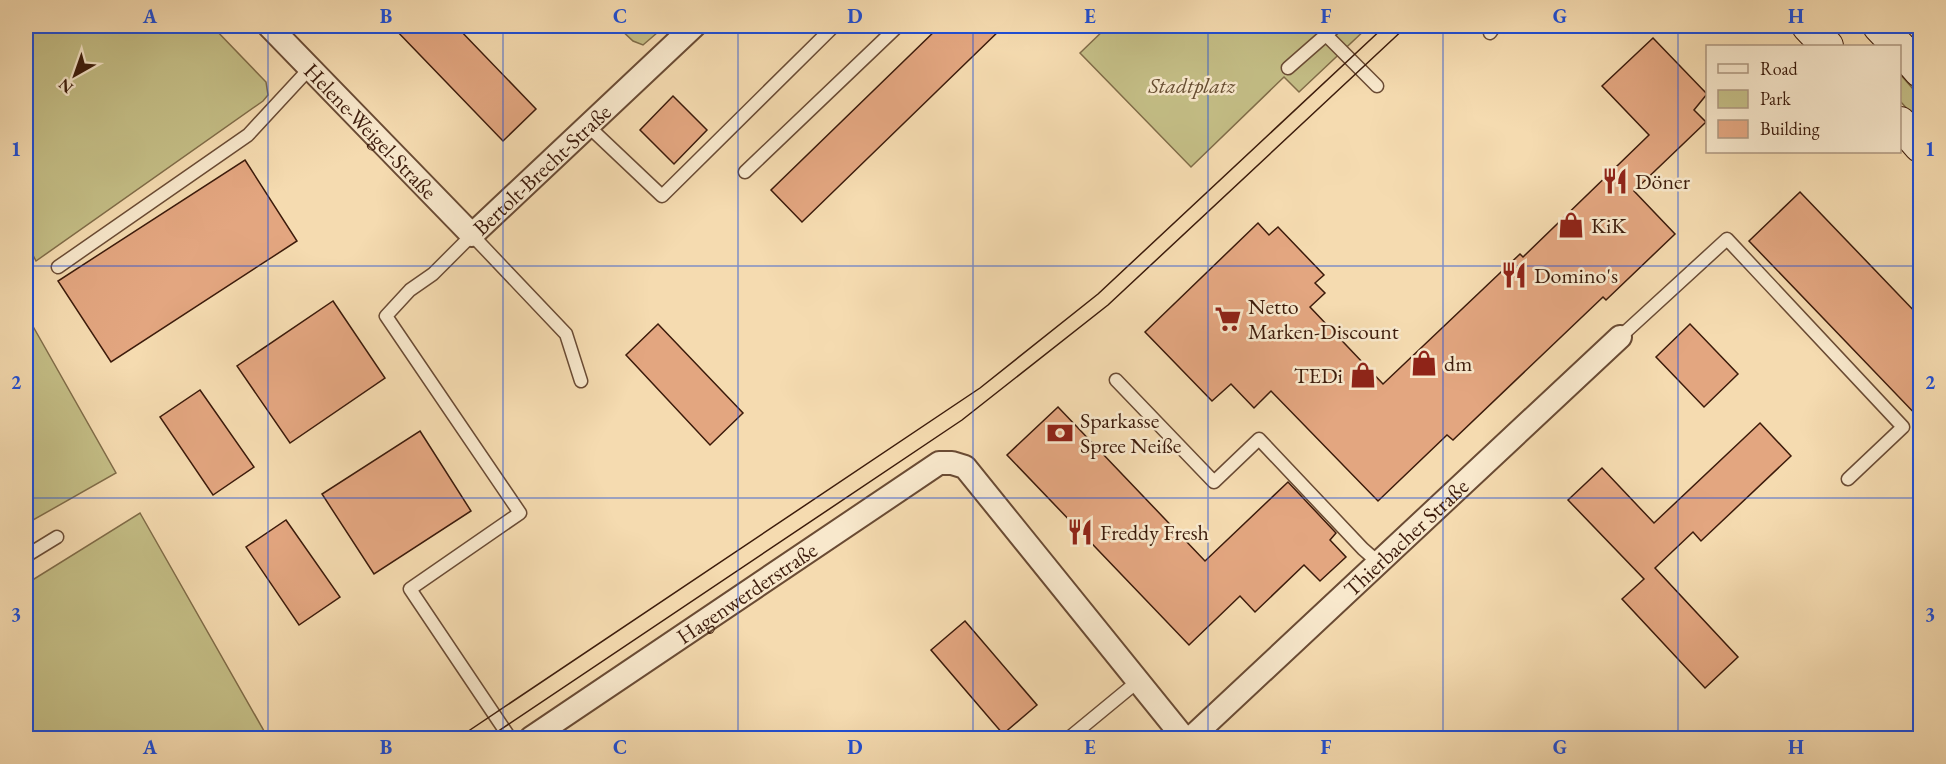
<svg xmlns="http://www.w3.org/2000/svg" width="1946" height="764" viewBox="0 0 1946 764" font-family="'EB Garamond',serif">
  <rect width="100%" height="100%" fill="#f5dbb0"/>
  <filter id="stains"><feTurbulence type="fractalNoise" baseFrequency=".00333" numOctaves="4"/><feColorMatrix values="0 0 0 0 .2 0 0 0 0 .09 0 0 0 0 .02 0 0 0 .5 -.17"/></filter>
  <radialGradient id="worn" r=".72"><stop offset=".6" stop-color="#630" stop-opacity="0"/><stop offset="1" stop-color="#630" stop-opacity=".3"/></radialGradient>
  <g fill="#c4be86" stroke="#806c48" stroke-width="1.5">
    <polygon points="26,26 212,26 266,82 268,95 263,101 36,261 26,242"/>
    <polygon points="617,26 665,26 643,45 633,41"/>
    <polygon points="1108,26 1369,26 1299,92 1284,77 1191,167 1080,53"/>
    <polygon points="1900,74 1920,97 1920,123 1900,101"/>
    <polygon points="26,314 116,473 26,524"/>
    <polygon points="140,513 268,738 26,738 26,584"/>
  </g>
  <g fill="#e3a680" stroke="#3c1b0b" stroke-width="1.5">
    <polygon points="392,26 456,26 536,109 503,141"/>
    <polygon points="940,26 1004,26 802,222 771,190"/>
    <polygon points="1653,38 1707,94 1694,110 1706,122 1634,191 1675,234 1606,300 1603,297 1453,440 1447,435 1378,501 1271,391 1254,408 1231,384 1212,401 1145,332 1258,223 1269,235 1278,227 1324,275 1315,283 1325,293 1310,307 1383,384 1520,254 1523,257 1649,135 1602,86"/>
    <polygon points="673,96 707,130 674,164 640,130"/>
    <polygon points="245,160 297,241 111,362 58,281"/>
    <polygon points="1800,192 1920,317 1920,419 1749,241"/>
    <polygon points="333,301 385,378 290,443 237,366"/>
    <polygon points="658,324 743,413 710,445 626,355"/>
    <polygon points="1690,324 1738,374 1704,407 1656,357"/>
    <polygon points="200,390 254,467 213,495 160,417"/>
    <polygon points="1058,407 1205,561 1288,482 1336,533 1330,540 1346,557 1320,581 1304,565 1255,612 1240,596 1189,645 1007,455"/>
    <polygon points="1760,423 1791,456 1701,541 1693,532 1655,568 1738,657 1705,688 1622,599 1644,579 1568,500 1602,468 1654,523"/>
    <polygon points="420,431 471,511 374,574 322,494"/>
    <polygon points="286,520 340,597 299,625 246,547"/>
    <polygon points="965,621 1037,705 1003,734 931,650"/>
  </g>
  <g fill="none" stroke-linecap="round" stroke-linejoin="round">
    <g stroke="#6a4b34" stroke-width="15">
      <g id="service">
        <polyline points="1490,33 1495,26"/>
        <polyline points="1325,34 1377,86"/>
        <polyline points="1288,68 1336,26"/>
        <polyline points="588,126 662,196 834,26"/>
        <polyline points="745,172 898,26"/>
        <polyline points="58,267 248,135 310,68"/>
        <polyline points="1620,337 1727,239 1903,427 1848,479"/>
        <polyline points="1116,380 1214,482 1259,439 1363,549 1379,563"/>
        <polyline points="26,556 57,537"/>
        <polyline points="510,738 410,589 520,513 386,316 410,290 433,274 472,235 566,334 581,381"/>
        <polyline points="1069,738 1137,682"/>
      </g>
    </g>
    <g stroke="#6a4b34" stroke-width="26">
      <g id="minor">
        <path id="s1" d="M269 26 472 235 694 26"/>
        <path id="s2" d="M531 738 939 463H952L965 467 1184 738"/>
        <path id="s3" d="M1191 738 1620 337"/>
      </g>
    </g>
    <g stroke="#3c1b0b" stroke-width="34">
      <g id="secondary">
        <polyline points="1808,26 1827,46"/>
        <polyline points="1879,26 1898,46"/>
        <polyline points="1900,48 1920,71"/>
        <polyline points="1900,123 1920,146"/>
      </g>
    </g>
    <use href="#service" stroke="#f8e8cc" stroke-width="12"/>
    <use href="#minor" stroke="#f8e8cc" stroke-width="22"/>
    <use href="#secondary" stroke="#f8e8cc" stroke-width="32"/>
    <g stroke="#3c1b0b" stroke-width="1.5">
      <polyline points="458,738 980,388 1098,294 1385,26"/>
      <polyline points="488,738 962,420 1108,305 1407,26"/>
    </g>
  </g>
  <path fill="none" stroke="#1d4ed8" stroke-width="1.5" stroke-opacity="0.55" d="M268 26V738M503 26V738M738 26V738M973 26V738M1208 26V738M1443 26V738M1678 26V738M26 266H1920M26 498H1920"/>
  <defs>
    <g id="restaurant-bare" transform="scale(2.07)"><path d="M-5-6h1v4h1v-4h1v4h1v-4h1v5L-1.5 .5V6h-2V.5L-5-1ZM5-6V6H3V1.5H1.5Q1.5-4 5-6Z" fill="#8f2418" stroke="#f8e8cc" stroke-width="2.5" paint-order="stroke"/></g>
    <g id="shop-bare" transform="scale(2.07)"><path d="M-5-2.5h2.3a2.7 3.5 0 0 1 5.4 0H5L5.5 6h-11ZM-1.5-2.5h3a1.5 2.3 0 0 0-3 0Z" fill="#8f2418" stroke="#f8e8cc" stroke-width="2.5" paint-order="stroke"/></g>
    <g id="supermarket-bare" transform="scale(2.07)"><path d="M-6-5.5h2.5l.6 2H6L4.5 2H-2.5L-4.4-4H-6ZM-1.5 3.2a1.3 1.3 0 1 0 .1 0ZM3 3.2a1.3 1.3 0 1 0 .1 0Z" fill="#8f2418" stroke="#f8e8cc" stroke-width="2.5" paint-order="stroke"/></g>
    <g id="bank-bare" transform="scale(2.07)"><path d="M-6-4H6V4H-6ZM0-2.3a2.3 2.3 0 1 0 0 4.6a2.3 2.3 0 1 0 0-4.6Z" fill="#8f2418" stroke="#f8e8cc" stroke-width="2.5" paint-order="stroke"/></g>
  </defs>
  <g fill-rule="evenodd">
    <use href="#restaurant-bare" x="1615" y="181"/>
    <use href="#shop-bare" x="1571" y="225"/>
    <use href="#restaurant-bare" x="1514" y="275"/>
    <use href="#supermarket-bare" x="1228" y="319"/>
    <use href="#shop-bare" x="1424" y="363"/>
    <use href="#shop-bare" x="1363" y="375"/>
    <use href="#bank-bare" x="1060" y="433"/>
    <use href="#restaurant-bare" x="1080" y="532"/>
  </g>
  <g text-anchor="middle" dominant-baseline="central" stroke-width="5" stroke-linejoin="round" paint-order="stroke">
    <g font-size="22" font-style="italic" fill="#654c30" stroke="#f8e8cc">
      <text x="1192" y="85">Stadtplatz</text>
    </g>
    <g font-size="22" fill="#3c1b0b" stroke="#f8e8cc">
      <text stroke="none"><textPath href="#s1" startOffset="146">Helene-Weigel-Straße</textPath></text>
      <text stroke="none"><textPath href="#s1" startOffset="387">Bertolt-Brecht-Straße</textPath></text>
      <text stroke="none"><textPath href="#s3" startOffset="294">Thierbacher Straße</textPath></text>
      <text stroke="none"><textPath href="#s2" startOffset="260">Hagenwerderstraße</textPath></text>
    </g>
    <g font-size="22" fill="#3c1b0b" stroke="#f8e8cc" text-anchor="start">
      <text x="1635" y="181">Döner</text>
      <text x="1591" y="225">KiK</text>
      <text x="1534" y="275">Domino's</text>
      <text x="1248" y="306">Netto<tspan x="1248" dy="25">Marken-Discount</tspan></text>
      <text x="1444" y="363">dm</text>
      <text x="1343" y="375" text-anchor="end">TEDi</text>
      <text x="1080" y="420">Sparkasse<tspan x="1080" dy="25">Spree Neiße</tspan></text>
      <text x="1100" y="532">Freddy Fresh</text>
    </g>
  </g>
  <rect width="1946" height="764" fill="none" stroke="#f5dbb0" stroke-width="66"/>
  <rect x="1706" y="45" width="195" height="108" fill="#f8e8cc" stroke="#ad967f" stroke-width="1.5"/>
  <rect x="1718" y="64" width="30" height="9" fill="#f8e8cc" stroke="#ad967f" stroke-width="1.5"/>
  <text x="1760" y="75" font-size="18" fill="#3c1b0b">Road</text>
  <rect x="1718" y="90" width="30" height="18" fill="#c4be86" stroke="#ad967f" stroke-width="1.5"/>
  <text x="1760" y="105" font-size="18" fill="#3c1b0b">Park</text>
  <rect x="1718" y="120" width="30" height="18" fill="#e3a680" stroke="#ad967f" stroke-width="1.5"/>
  <text x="1760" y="135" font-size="18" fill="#3c1b0b">Building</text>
  <g transform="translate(75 75) rotate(220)" stroke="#f8e8cc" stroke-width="4.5" paint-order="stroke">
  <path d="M0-4.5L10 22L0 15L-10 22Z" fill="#3c1b0b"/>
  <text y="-9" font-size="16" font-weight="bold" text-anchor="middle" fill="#3c1b0b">N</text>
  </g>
  <rect x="33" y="33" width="1880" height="698" fill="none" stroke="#1d4ed8" stroke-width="2"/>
  <g font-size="20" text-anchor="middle" font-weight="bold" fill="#1d4ed8">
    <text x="150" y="23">A</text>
    <text x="386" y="23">B</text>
    <text x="620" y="23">C</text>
    <text x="855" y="23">D</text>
    <text x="1090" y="23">E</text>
    <text x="1326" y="23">F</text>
    <text x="1560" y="23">G</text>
    <text x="1796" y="23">H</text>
    <text x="16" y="156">1</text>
    <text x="1930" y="156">1</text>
    <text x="16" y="389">2</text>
    <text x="1930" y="389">2</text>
    <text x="16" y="621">3</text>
    <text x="1930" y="621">3</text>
    <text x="150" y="754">A</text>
    <text x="386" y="754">B</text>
    <text x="620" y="754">C</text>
    <text x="855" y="754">D</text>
    <text x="1090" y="754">E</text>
    <text x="1326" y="754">F</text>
    <text x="1560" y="754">G</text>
    <text x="1796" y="754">H</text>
  </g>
  <rect width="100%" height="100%" filter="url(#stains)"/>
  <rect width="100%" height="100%" fill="url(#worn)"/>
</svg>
